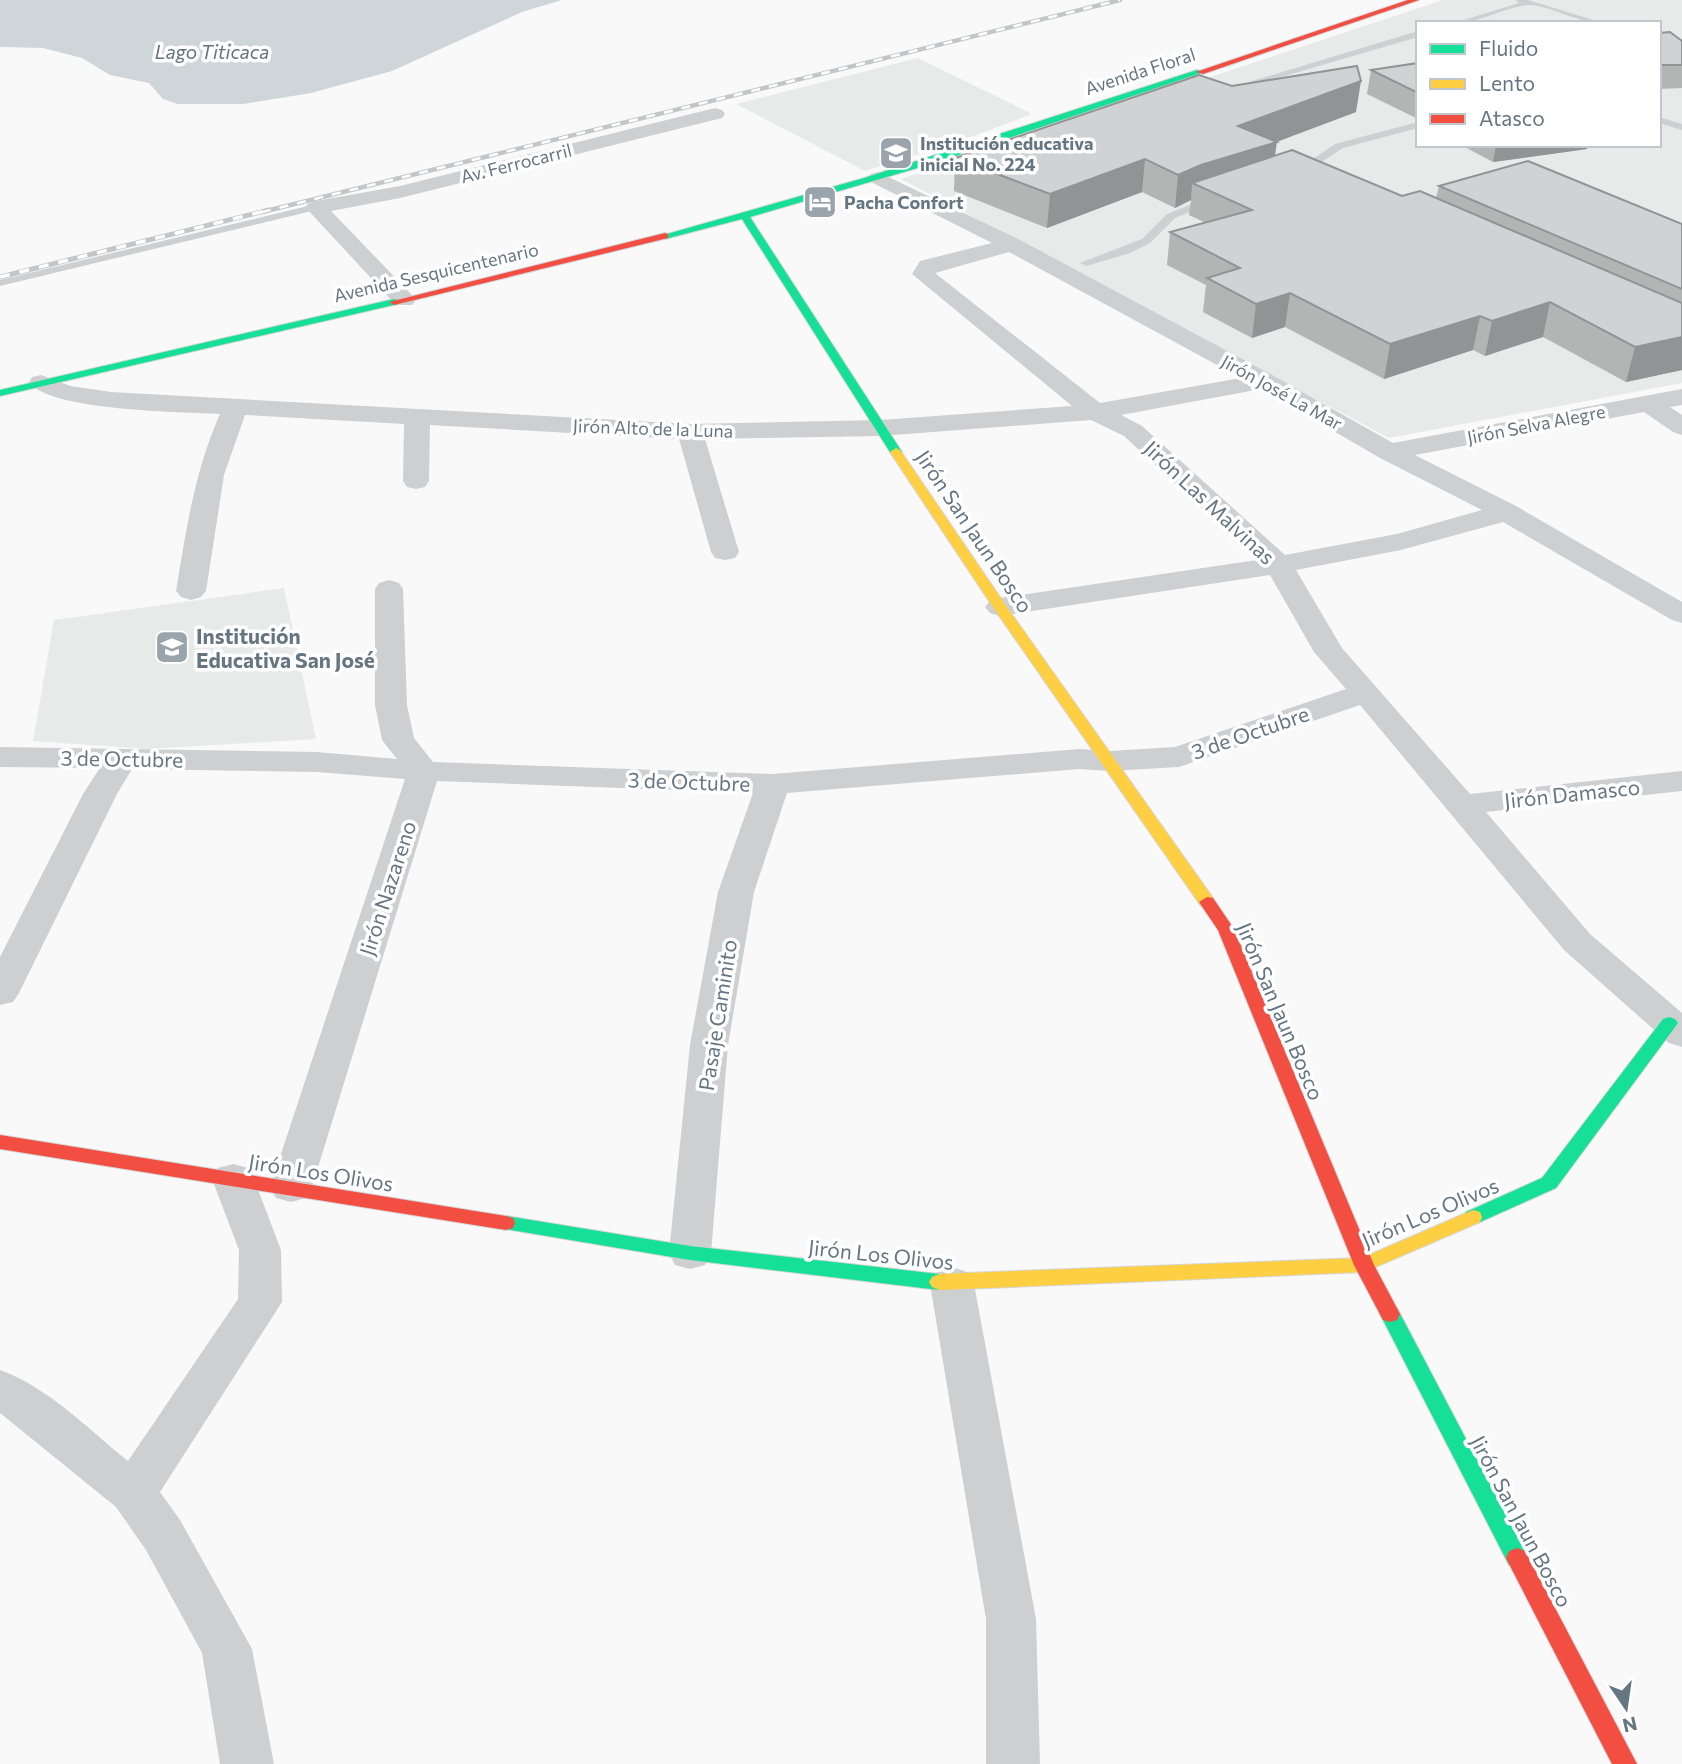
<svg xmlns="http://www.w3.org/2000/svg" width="1682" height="1764" viewBox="0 0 1682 1764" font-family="Commissioner,sans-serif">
  <rect width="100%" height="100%" fill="#f9f9f9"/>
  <g fill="#e8e9e9" fill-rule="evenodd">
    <path d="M1443 0H1682V383L1389 438 901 179ZM1418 23H1659V145H1418Z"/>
    <polygon points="918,58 1032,114 963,140 865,171 736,104"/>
    <polygon points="284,588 316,739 147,749 33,741 54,620"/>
  </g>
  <polygon fill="#ced6d9" points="0,0 562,0 522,12 392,71 311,93 243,104 178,104 163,99 149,83 110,75 82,58 43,48 0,47"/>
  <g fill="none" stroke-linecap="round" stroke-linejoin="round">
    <g stroke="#d5d6d7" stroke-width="2">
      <g id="fast">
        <polygon points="1197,70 1204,72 938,162 750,217 902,452 900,454 896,456 890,452 742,219 665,239 660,236 864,178"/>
        <polygon points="394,299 398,300 398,304 0,396 0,390"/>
        <polygon points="1669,1017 1675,1019 1678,1023 1675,1027 1556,1188 1480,1222 1473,1224 1466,1222 1464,1217 1466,1212 1542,1178 1663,1019"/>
        <polygon points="506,1216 690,1246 939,1274 946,1277 949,1282 946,1287 939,1290 690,1260 499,1228 497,1223 499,1218"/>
        <polygon points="1390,1306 1397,1308 1525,1551 1528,1558 1525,1565 1517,1568 1509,1565 1380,1314 1383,1308"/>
      </g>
    </g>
    <g stroke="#d5d6d7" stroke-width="2">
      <g id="slow">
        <polygon points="896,448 900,450 1006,606 1213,898 1215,902 1213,906 1201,906 993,607 890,452"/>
        <polygon points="1473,1210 1480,1212 1482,1217 1480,1222 1364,1272 939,1290 932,1287 929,1282 932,1277 939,1274 1362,1258"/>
      </g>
    </g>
    <g stroke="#d5d6d7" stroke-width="2">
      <g id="jam">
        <polygon points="1408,0 1419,0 1203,74 1196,72"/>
        <polygon points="665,233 668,234 668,238 394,305 389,302"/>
        <polygon points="1207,897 1213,898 1234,929 1374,1265 1400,1314 1397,1320 1390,1322 1383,1320 1354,1265 1218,930 1199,902"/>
        <polygon points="0,1135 506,1216 513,1218 515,1223 513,1228 506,1230 0,1149"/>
        <polygon points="1517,1548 1525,1551 1637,1764 1612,1764 1506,1558 1509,1551"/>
      </g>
    </g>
    <g fill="#cecfd0" fill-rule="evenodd">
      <path d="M1515 0H1528L1603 23C1577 23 1549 5 1529 5 1507 6 1481 23 1454 23L1519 3Z"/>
      <polygon points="1418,31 1418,37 1237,90 1229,88"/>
      <polygon points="1659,117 1682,124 1682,130 1659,123"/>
      <polygon points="1418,122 1418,128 1343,148 1303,174 1294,172 1335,144"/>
      <polygon points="1212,196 1217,199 1216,201 1175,218 1150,243 1130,253 1086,266 1080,263 1142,239 1167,214"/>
      <polygon points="316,204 320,205 320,209 0,286 0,280"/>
    </g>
    <g fill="#cecfd0" fill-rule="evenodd">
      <polygon points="715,108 722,110 725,114 722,118 400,198 331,211 412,295 416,300 412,305 396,305 305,207 309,203 316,201 400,186"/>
      <path d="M878 172 1020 240 1274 376 1393 443 1682 389V405L1670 407 1682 415V435L1673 432 1644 412 1415 455 1516 506 1682 602V623L1672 620 1503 522 1401 550 1296 570 1342 648 1470 794 1682 771V791L1486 812 1590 934 1682 1013V1047L1669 1043 1564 950 1360 705 1179 767 1110 771 1079 769 787 793 754 892 728 1045 711 1253 705 1265 690 1269 675 1265 669 1253 690 1045 718 892 753 793 437 781 312 1187 306 1198 291 1202 276 1198 270 1187 405 779 317 772 132 769 117 794 19 993 13 1002 0 1005V957L83 794 100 768 0 767V747L317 752 397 759 382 740 375 705V589L379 583 389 580 399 583 403 589 407 705 414 738 433 762 773 774 1079 749 1110 751 1175 747 1346 689 1314 652 1270 575 1000 616 990 613 985 607 990 601 1000 598 1257 560 1124 436 1091 420 880 436 705 439 739 552 735 558 725 560 715 558 711 552 679 439 430 425 429 481 425 487 416 489 407 487 403 481 404 424 245 415 224 475 206 591 201 597 191 600 181 597 176 591C186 530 195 470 220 414 183 412 49 411 29 382L32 377 41 375 70 386 111 392 690 424 880 420 1072 406 912 274 920 261 992 243 871 182 868 178 871 174ZM1009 252 1241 378 1100 403 935 273ZM1261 389 1380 458 1482 510 1397 534 1285 555 1142 426 1121 415Z"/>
      <path d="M233 1164 248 1168 254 1179 281 1250 282 1302 160 1492 180 1520 252 1649 274 1764H220L202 1653 146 1550 116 1507 0 1413V1370C48 1387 89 1430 128 1461L238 1299 239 1250 212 1179 218 1168Z"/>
      <polygon points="952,1267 967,1272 974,1284 1036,1619 1040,1764 986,1764 986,1619 930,1284 937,1272"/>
    </g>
    <use href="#fast" fill="#16e098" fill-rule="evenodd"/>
    <use href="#slow" fill="#ffcf43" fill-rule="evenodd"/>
    <use href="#jam" fill="#f24e42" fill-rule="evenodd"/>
    <g stroke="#c3c5c6" stroke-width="4.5">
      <polyline id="rail-far1" points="262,212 1120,0"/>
    </g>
    <g stroke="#c3c5c6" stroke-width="5">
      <polyline id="rail" points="0,277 269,210"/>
    </g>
    <use href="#rail-far1" stroke="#fff" stroke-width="2.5" stroke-dasharray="9" stroke-linecap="butt"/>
    <use href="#rail" stroke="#fff" stroke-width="3.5" stroke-dasharray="10" stroke-linecap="butt"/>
  </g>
  <g fill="#b3b5b5">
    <polygon points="1659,33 1682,41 1682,88 1659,89"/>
    <polygon points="1418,63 1418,119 1367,94 1371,70"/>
    <polygon points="1232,86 1356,112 1276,142 1275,156 1402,196 1436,198 1439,186 1682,224 1682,370 1626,382 1543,337 1485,356 1473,350 1384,379 1285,327 1252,338 1203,312 1206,285 1167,265 1170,232 1206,223 1189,215 1191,200 1175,208 1142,192 1047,228 954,191 955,158"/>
    <polygon points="1461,145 1588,145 1587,149 1493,162"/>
  </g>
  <g fill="#929394">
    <polygon points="1361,81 1356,112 1271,144 1277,142 1272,174 1192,183 1191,200 1175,208 1178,175 1238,126"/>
    <polygon points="1496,145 1588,145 1587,149 1493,162"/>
    <polygon points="1145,159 1142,192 1047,228 1050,194"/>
    <polygon points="1290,293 1285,327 1252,338 1256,304"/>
    <polygon points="1550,302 1543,337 1485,356 1492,321"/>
    <polygon points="1480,316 1473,350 1384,379 1390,344"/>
    <polygon points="1682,337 1682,370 1626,382 1635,347"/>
  </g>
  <g fill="#d0d2d3" stroke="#929394" stroke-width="2">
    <polygon points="1670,32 1682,41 1682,65 1659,65 1659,33"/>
    <polygon points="1418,63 1418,93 1371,70"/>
    <polygon points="1357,66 1361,81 1238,126 1277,142 1201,165 1178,175 1145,159 1050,194 955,158 1199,75 1232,86"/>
    <polygon points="1292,150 1402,196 1420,191 1682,303 1682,337 1635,347 1550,302 1492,321 1480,316 1390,344 1290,293 1256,304 1207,278 1240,268 1170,232 1252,210 1192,183"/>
    <polygon points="1528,161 1682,224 1682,289 1439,186"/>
  </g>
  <defs>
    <g id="school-square" transform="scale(1.75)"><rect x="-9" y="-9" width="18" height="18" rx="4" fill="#99a4ac" stroke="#fff"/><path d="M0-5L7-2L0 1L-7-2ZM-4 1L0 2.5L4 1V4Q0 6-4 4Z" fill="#fff"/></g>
    <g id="hotel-square" transform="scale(1.75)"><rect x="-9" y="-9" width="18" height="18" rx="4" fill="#99a4ac" stroke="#fff"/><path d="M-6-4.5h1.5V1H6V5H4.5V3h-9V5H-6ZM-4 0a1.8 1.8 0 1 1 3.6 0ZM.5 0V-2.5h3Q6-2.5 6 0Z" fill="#fff"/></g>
  </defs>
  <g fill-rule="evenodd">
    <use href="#school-square" x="896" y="153"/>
    <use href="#hotel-square" x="820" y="202"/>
    <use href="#school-square" x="172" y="647"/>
  </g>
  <g text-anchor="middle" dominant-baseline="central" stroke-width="7" stroke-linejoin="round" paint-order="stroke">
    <g font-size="18" fill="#657683" stroke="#fff">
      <text transform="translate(1140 71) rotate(-18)">Avenida Floral</text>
      <text transform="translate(516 163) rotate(-14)">Av. Ferrocarril</text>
      <text transform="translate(436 272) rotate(-13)">Avenida Sesquicentenario</text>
      <text transform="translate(1282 392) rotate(29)">Jirón José La Mar</text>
      <text transform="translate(1536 424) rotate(-11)">Jirón Selva Alegre</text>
      <text transform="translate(653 428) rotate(2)">Jirón Alto de la Luna</text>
    </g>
    <g font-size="18" font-weight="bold" fill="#657683" stroke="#fff" text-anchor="start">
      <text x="920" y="143">Institución educativa<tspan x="920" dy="21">inicial No. 224</tspan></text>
      <text x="844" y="202">Pacha Confort</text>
    </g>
    <g font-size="19" font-style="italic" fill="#60757c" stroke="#fff">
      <text x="212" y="51">Lago Titicaca</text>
    </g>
    <g font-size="21" fill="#657683" stroke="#fff">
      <text transform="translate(1210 502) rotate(43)">Jirón Las Malvinas</text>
      <text transform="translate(975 531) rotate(56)">Jirón San Jaun Bosco</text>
      <text transform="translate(1250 732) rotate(-19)">3 de Octubre</text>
      <text transform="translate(122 758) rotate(1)">3 de Octubre</text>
      <text transform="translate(689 781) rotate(2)">3 de Octubre</text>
      <text transform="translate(1572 793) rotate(-6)">Jirón Damasco</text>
      <text transform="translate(387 888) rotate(-72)">Jirón Nazareno</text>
      <text transform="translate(1281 1011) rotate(67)">Jirón San Jaun Bosco</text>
      <text transform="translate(717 1015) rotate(-81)">Pasaje Caminito</text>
      <text transform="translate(321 1172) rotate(9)">Jirón Los Olivos</text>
      <text transform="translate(1430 1212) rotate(-23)">Jirón Los Olivos</text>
      <text transform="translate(881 1254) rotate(6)">Jirón Los Olivos</text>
      <text transform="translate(1522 1521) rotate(62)">Jirón San Jaun Bosco</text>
    </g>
    <g font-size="21" font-weight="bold" fill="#657683" stroke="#fff" text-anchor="start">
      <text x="196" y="635">Institución<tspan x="196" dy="24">Educativa San José</tspan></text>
    </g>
  </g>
  <rect x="1416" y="21" width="245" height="126" fill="#ffffff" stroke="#c1c8cd" stroke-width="2"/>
  <rect x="1430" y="44" width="35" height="10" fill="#16e098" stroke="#c1c8cd" stroke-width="2"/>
  <text x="1479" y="56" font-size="21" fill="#657683">Fluido</text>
  <rect x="1430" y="79" width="35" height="10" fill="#ffcf43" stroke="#c1c8cd" stroke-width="2"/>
  <text x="1479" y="91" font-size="21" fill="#657683">Lento</text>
  <rect x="1430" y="114" width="35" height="10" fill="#f24e42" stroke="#c1c8cd" stroke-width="2"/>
  <text x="1479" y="126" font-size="21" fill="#657683">Atasco</text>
  <g transform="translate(1626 1708) rotate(167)" stroke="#ffffff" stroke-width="5" paint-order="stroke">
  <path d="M0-5L12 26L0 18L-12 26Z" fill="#657683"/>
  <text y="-10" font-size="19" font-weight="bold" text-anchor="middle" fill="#657683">N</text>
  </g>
</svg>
